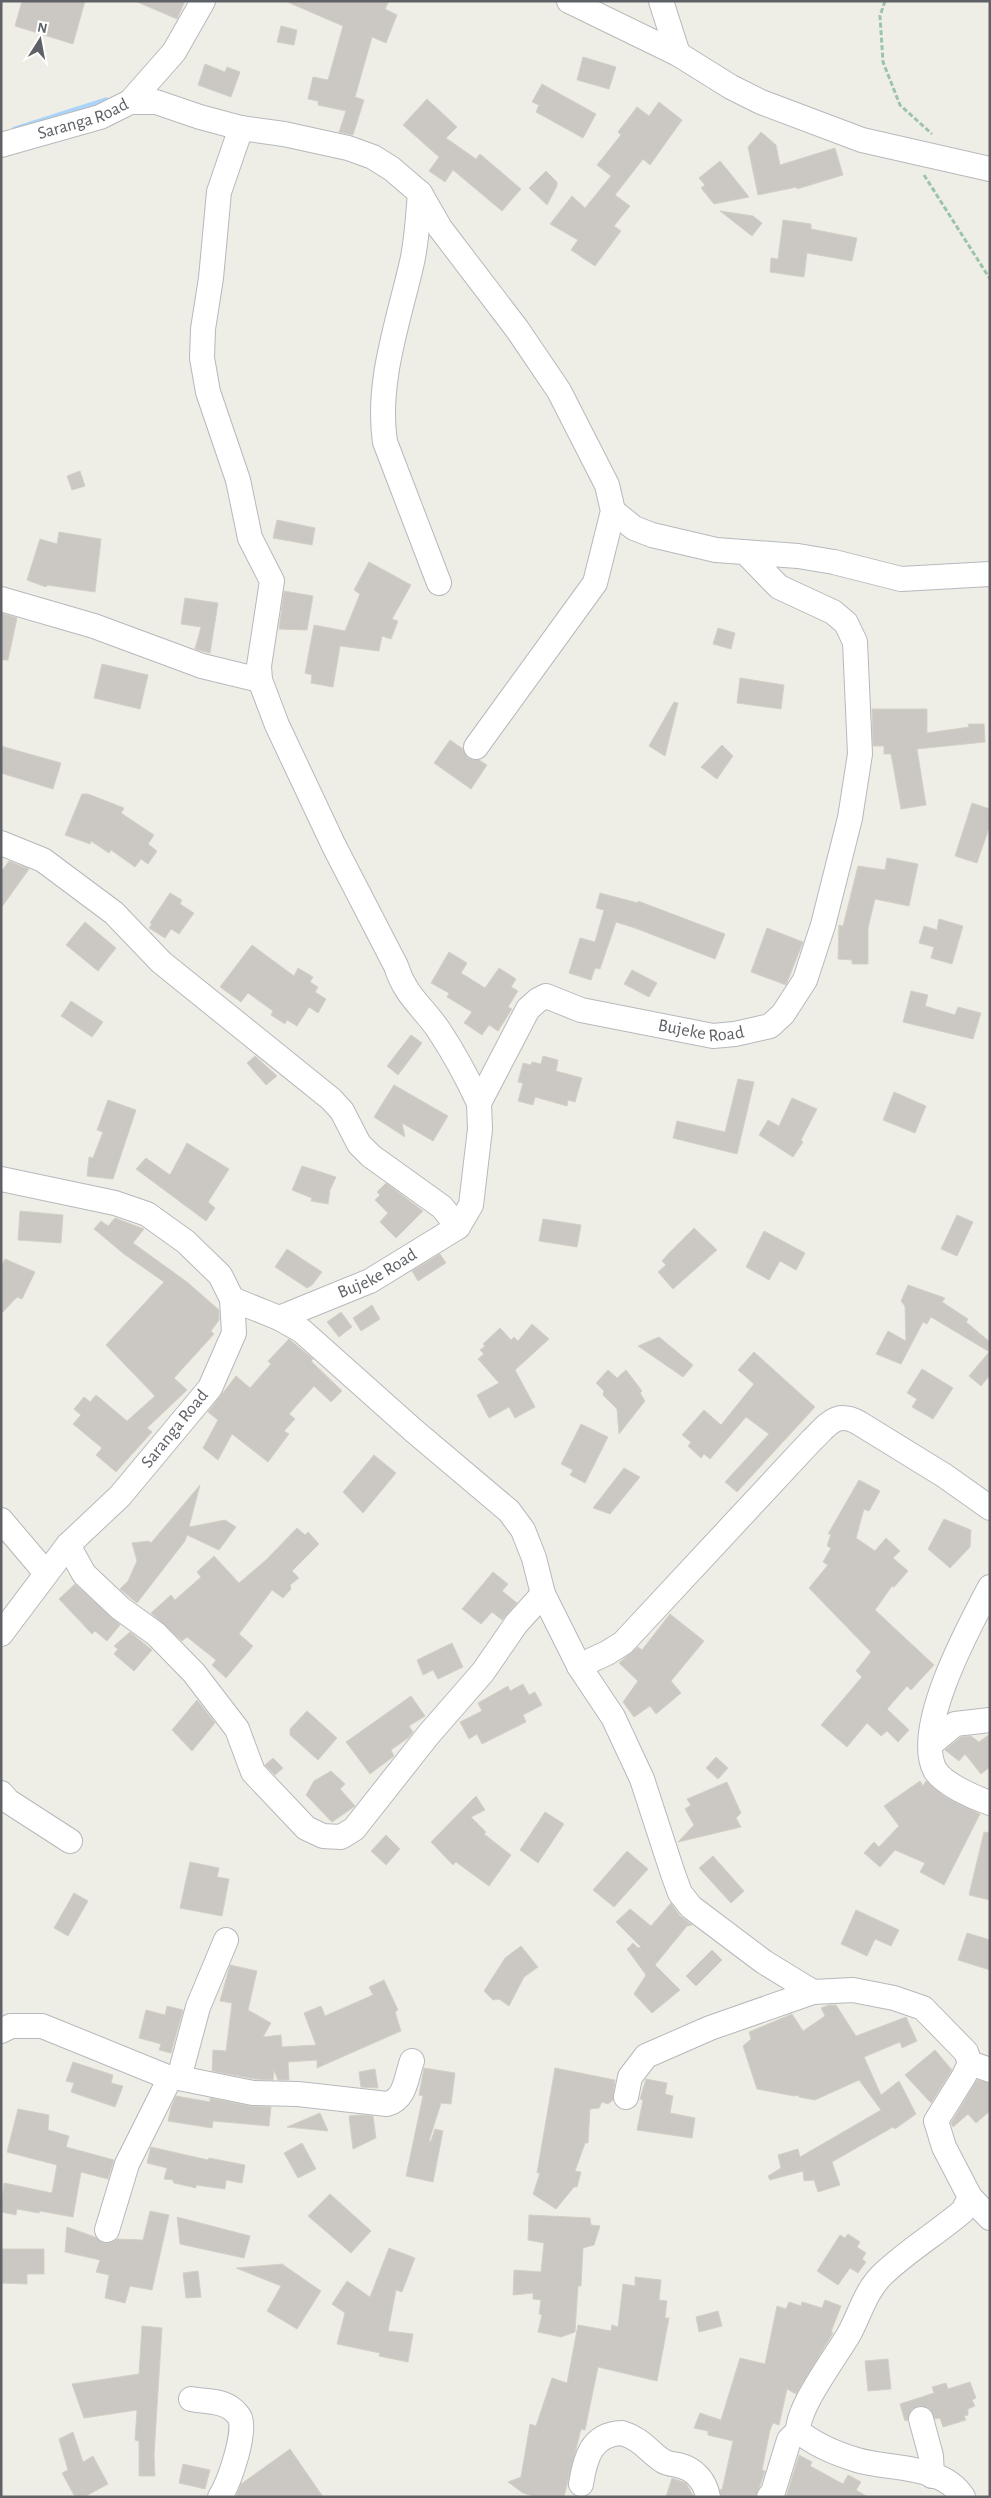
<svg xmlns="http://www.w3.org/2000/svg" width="991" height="2498" viewBox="0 0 991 2498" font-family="'Alegreya Sans',sans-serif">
  <rect width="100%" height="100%" fill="#efeee6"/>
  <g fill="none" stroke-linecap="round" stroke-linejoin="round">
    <polyline stroke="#abd4fb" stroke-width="5.5" points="15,129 106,100"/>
  </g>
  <g fill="#cbc8c4" stroke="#d4d0c5">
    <polygon points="22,1 85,1 73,44 15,26"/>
    <polygon points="135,1 185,1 177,19"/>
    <polygon points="285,1 389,1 385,9 397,15 386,43 372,37 355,97 364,100 353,135 339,132 346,111 318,105 318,101 308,99 313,77 328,80 343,26"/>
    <polygon points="281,26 297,30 294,45 277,42"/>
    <polygon points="583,57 616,67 609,89 577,80"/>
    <polygon points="205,64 225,72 227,67 240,72 231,97 198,85"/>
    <polygon points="542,84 596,114 583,138 536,112 539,105 532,102"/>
    <polygon points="427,99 457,127 446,138 476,159 480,154 521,189 502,211 453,170 445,182 429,171 439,157 403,125"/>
    <polygon points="659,102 682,120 650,165 643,159 615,195 630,206 614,226 621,231 595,266 571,250 578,240 550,224 572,196 585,208 611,176 597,165 621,135 618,132 637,107 649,116"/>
    <polygon points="761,132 776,145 780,165 835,148 843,175 797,189 797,187 758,195 748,147"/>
    <polygon points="720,161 734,178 749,197 714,204 701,188 705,185 699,178"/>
    <polygon points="546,171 557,182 557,186 547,205 529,188"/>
    <polygon points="720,211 753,216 762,223 752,236"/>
    <polygon points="783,220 811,224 811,229 857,238 852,261 807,253 804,277 770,272 771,258 778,259"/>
    <polygon points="80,471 85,486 72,490 67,476"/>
    <polygon points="277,520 315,528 312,545 273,538"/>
    <polygon points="59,532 101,539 95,592 47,585 46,587 27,580 40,539 57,544"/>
    <polygon points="369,562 411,585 392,619 398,621 391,639 382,636 379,651 340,646 333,687 311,683 312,675 305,673 314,625 345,631 360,594 354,590"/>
    <polygon points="284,591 313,596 307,630 279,629"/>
    <polygon points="185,598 218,603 210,653 195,649 201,627 181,624"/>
    <polygon points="1,613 17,618 8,660 1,660"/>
    <polygon points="718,628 735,633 731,649 713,644"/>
    <polygon points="102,664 148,675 140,709 94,698"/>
    <polygon points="740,678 784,685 781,709 737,703"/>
    <polygon points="674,702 678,703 665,756 649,746"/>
    <polygon points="872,709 927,709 927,733 969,727 968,724 984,724 985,742 917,749 926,805 901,809 891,754 884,754 884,746 873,746"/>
    <polygon points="450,740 463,749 468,758 479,760 487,765 471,789 434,763"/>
    <polygon points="722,745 733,756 717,779 701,767"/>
    <polygon points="1,746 61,763 53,789 1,773"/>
    <polygon points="82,794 88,794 124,808 121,813 154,835 148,844 157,851 148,864 141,859 135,867 111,850 109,853 91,841 90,844 65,835"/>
    <polygon points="972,803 990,809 990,825 977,863 955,856"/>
    <polygon points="887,858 918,864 909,906 875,899 868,928 868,964 852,964 852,960 838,959 839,925 843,926 858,866 885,870"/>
    <polygon points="9,861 29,869 1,908 1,872"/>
    <polygon points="170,893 182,900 180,904 194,913 179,934 171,929 165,938 149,928 152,924 150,923"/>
    <polygon points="600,893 638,903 638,901 725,934 715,959 635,928 616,922 600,969 595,968 591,980 569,973 580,938 595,942 604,910 596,908"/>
    <polygon points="939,919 963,926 952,964 931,958 934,947 919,943 924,926 937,930"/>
    <polygon points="85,922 116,948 98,971 66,945"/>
    <polygon points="767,928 803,942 786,985 751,972"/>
    <polygon points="252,945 294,976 298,968 313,977 310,982 318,987 315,992 326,999 318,1013 309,1007 297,1026 287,1020 285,1024 271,1015 273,1011 248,993 241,1002 220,987"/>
    <polygon points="449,952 467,963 461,973 485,988 499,968 516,979 511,987 518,991 508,1007 512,1009 498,1031 489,1025 482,1035 464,1023 472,1012 447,997 449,993 431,983"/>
    <polygon points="632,970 657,983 649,997 624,984"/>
    <polygon points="911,991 928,995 925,1006 955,1015 958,1007 981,1013 973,1039 903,1022"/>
    <polygon points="71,1001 103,1022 92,1037 61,1016"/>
    <polygon points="411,1035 422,1043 398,1075 387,1066"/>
    <polygon points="255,1056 277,1076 266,1085 247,1063"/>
    <polygon points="543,1056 558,1060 556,1071 582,1078 575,1102 568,1100 567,1106 535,1097 533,1105 518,1101 523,1083 518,1082 523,1063 531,1065 532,1062 541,1064"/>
    <polygon points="738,1079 754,1082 737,1154 673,1138 677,1121 725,1132"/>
    <polygon points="394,1085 448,1116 433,1141 402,1123 405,1137 374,1117"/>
    <polygon points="894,1092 926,1106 915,1133 883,1120"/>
    <polygon points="792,1098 817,1109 801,1140 803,1142 793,1157 759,1135 768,1120 779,1126"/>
    <polygon points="108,1100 136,1110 113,1179 87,1176 89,1157 93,1158 103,1132 97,1130"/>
    <polygon points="187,1143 229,1169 208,1202 215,1208 206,1221 136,1169 146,1158 170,1175"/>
    <polygon points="302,1166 336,1177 330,1190 328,1204 311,1201 312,1198 292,1190"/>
    <polygon points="386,1183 423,1211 396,1238 380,1222 388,1213 375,1200 380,1195 377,1192"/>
    <polygon points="20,1211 63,1215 61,1243 18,1240"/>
    <polygon points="957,1215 973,1222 957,1256 941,1249"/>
    <polygon points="115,1218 144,1229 133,1243 187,1282 219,1310 219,1320 211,1331 214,1334 174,1378 187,1390 147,1428 152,1432 116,1472 96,1455 102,1448 73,1424 81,1415 74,1409 84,1397 90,1402 96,1395 127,1421 155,1396 106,1345 164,1282 124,1254 94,1229 101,1221 108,1226"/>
    <polygon points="543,1219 581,1225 577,1247 539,1241"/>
    <polygon points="694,1228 717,1250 673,1289 658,1272 666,1265 662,1261 668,1254"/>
    <polygon points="764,1231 805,1253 796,1270 780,1261 769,1280 746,1267"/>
    <polygon points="287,1249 322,1272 312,1285 307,1288 275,1267"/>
    <polygon points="440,1254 446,1263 418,1281 412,1271"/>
    <polygon points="5,1259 35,1272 22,1299 17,1297 1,1314 1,1267"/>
    <polygon points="908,1285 945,1298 942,1302 968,1319 966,1322 990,1342 988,1351 931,1317 927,1324 923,1322 901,1364 876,1354 888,1331 906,1341 905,1306 901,1301"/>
    <polygon points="372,1305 380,1319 361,1331 353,1318"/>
    <polygon points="341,1312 352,1327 339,1337 327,1322"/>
    <polygon points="532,1324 549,1339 515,1370 535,1407 515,1418 509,1407 489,1418 477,1395 499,1383 478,1359 484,1354 480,1350 485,1346 483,1344 500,1328 511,1340 514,1337 518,1341"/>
    <polygon points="659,1337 693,1365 683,1377 638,1346"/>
    <polygon points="289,1339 313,1359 311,1361 342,1391 331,1402 314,1386 289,1414 295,1419 284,1431 289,1434 268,1462 232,1434 218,1460 203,1448 218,1420 208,1412 236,1376 250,1388 271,1364 268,1361"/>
    <polygon points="990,1351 990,1375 981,1386 969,1376"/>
    <polygon points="754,1352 815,1407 737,1492 725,1482 769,1434 746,1417 710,1459 704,1454 701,1458 688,1446 691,1442 682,1435 704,1410 721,1425 754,1384 738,1370"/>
    <polygon points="922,1369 953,1388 933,1419 912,1407 917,1399 907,1393"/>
    <polygon points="608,1370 617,1378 626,1370 642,1391 640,1393 645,1401 619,1434 617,1409 603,1395 604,1391 596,1383"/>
    <polygon points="581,1424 608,1437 585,1483 570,1475 573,1470 561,1464"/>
    <polygon points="374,1455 396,1473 363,1513 343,1492"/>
    <polygon points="624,1468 640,1477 610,1514 593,1508"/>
    <polygon points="859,1480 880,1491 869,1511 864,1509 856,1538 875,1551 886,1538 900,1551 893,1558 908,1571 894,1587 892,1586 875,1610 934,1665 911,1690 907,1686 887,1709 909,1730 898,1742 887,1731 881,1736 867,1723 847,1747 821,1725 862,1677 856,1671 871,1652 809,1588 828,1565 823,1562 831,1548 827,1546 831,1534 828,1534"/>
    <polygon points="200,1485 189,1527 225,1520 236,1527 219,1550 187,1535 185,1541 137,1603 120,1589 128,1581 137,1561 132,1543 149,1541 151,1543"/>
    <polygon points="944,1519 971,1530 970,1547 950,1568 928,1549"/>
    <polygon points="297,1528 305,1535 308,1532 319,1544 292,1571 299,1578 290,1585 291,1589 283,1598 272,1590 239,1634 253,1646 226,1678 212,1665 216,1660 187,1637 182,1641 151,1613 171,1595 175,1600 201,1577 197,1572 214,1556 239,1583 266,1560"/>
    <polygon points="493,1572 508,1584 502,1591 517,1603 502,1620 492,1612 481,1624 462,1609"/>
    <polygon points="75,1584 120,1625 107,1641 95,1631 92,1634 59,1599"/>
    <polygon points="670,1614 704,1641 671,1681 681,1693 656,1714 650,1706 634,1717 623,1702 638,1681 619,1663 638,1647 642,1650"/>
    <polygon points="130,1632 152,1650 134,1671 114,1654 118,1649 114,1646"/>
    <polygon points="452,1643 463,1667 438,1679 433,1670 423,1675 417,1660"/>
    <polygon points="523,1684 529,1695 535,1692 542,1705 523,1715 526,1722 482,1744 477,1734 469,1739 460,1722 482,1711 478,1703 508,1686 510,1691"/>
    <polygon points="411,1696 425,1716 409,1726 413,1732 408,1738 391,1750 394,1756 370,1774 346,1742"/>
    <polygon points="197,1700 215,1723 192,1751 172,1730"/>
    <polygon points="307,1711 337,1738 318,1760 290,1735 290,1729"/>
    <polygon points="990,1734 990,1767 981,1774 965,1754 959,1761 945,1750 961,1737 971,1736 979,1742"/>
    <polygon points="716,1757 728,1768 718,1779 706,1768"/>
    <polygon points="273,1758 283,1768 275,1775 265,1765"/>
    <polygon points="331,1771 345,1784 340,1789 355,1806 332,1822 306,1795 314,1781"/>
    <polygon points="920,1781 923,1786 926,1781 945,1797 980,1814 944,1885 920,1872 925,1863 895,1850 880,1867 864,1853 874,1842 879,1847 899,1826 884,1806"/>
    <polygon points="727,1782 741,1813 736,1818 741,1827 678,1842 694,1825 685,1809 691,1805 687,1799"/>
    <polygon points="476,1796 485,1810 471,1817 486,1832 484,1834 511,1855 489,1886 456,1862 453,1865 431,1842"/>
    <polygon points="545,1812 564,1824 538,1863 520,1850"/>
    <polygon points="984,1832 990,1833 990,1900 969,1895"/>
    <polygon points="386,1835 400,1849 386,1865 371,1851"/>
    <polygon points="627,1851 648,1869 614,1907 593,1890"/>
    <polygon points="713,1856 744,1891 731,1903 699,1868"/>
    <polygon points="190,1862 219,1868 217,1877 229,1879 222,1916 180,1908"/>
    <polygon points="74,1893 88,1901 68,1936 54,1928"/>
    <polygon points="671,1903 680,1916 692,1925 687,1926 655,1965 680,1990 652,2013 634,1994 646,1975 627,1949 633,1943 638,1948 641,1947 616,1922 630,1909 651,1926"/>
    <polygon points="856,1910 899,1930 891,1946 875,1939 867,1956 841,1944"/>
    <polygon points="967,1933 990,1940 990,1970 958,1960"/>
    <polygon points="521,1946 538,1967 524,1977 509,2006 499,1999 493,2000 484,1991 505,1958"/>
    <polygon points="712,1950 722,1960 696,1986 686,1976"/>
    <polygon points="230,1965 257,1971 248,2010 271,2023 263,2037 281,2035 282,2047 316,2045 304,2013 321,2006 325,2016 373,1995 369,1987 384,1980 398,2010 395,2012 401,2031 317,2068 317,2060 288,2062 289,2080 278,2080 274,2070 273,2080 255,2079 212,2071 213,2050 226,2051 232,2003 220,2001"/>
    <polygon points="829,2005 836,2005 856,2036 906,2017 917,2041 902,2048 900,2042 864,2057 881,2095 899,2081 916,2114 895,2129 893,2127 832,2162 840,2185 818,2192 814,2180 804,2181 803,2171 770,2180 768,2176 781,2168 778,2155 798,2149 800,2157 881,2110 859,2080 815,2100 799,2097 798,2095 794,2096 757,2089 743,2046 751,2039 749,2032 792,2014 803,2031 825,2016 821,2008"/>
    <polygon points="167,2006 183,2010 171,2053 159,2050 161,2044 139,2038 146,2010 165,2015"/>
    <polygon points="935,2050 952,2070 931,2103 905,2075"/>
    <polygon points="73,2062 113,2075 111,2083 123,2086 115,2107 71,2092 74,2083 66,2081"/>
    <polygon points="424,2068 455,2073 451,2104 441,2103 429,2141 431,2141 435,2129 443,2131 433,2182 406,2176 423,2096 419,2095"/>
    <polygon points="555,2068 615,2080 613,2100 608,2104 602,2102 599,2108 590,2109 588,2143 585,2143 575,2171 581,2172 577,2187 574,2187 556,2209 533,2194 540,2173 537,2173"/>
    <polygon points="375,2069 378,2088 361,2087 359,2072"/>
    <polygon points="646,2079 667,2083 665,2094 673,2096 670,2113 695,2118 692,2138 637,2130 643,2100 640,2099"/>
    <polygon points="977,2080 990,2083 990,2111 976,2123 968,2114 953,2127 951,2123"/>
    <polygon points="176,2096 210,2102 210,2098 250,2106 271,2107 269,2126 213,2121 212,2128 168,2121 171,2108"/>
    <polygon points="18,2109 49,2115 48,2130 69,2136 66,2147 114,2160 108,2179 81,2172 73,2217 40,2211 39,2213 17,2209 16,2215 1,2212 4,2183 52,2193 57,2165 7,2152"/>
    <polygon points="320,2113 328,2131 287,2127"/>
    <polygon points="360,2115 373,2116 376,2138 353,2149 349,2116"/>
    <polygon points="302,2143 316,2169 298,2178 284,2153"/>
    <polygon points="151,2147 208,2160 209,2158 245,2165 242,2183 226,2180 225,2189 196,2185 196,2188 174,2183 173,2180 164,2179 167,2168 147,2163"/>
    <polygon points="330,2194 371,2231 351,2253 308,2216"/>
    <polygon points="150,2211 169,2215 152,2290 130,2286 125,2303 105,2298 109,2275 96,2272 100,2260 65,2252 67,2227 95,2237 104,2243 111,2243 117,2239 143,2240"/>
    <polygon points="529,2215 590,2218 591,2225 600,2226 594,2245 583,2248 581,2286 578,2286 575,2332 561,2337 538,2332 542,2315 539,2314 541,2300 533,2299 533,2293 513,2295 514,2270 541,2272 544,2243 528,2240"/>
    <polygon points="177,2217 250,2236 244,2258 180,2244"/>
    <polygon points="848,2234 860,2242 857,2247 866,2253 862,2259 866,2262 858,2273 850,2268 838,2285 817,2271 840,2235 845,2238"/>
    <polygon points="389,2248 415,2258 402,2292 396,2290 388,2331 413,2334 408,2362 379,2356 380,2353 337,2344 345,2313 332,2304 347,2281 370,2297"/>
    <polygon points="1,2249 44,2249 44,2274 27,2274 27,2284 1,2283"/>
    <polygon points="282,2264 321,2291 297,2329 267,2311 281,2286 236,2268"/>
    <polygon points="198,2271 201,2297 186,2298 183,2273"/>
    <polygon points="635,2277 661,2280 659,2300 667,2301 665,2318 669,2318 657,2381 598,2367 585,2430 581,2429 564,2497 536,2497 523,2493 508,2482 521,2477 530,2424 536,2426 552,2378 567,2383 578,2325 611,2331 612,2325 618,2327 623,2284 635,2286"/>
    <polygon points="825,2300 841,2306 831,2332 833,2333 796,2394 787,2389 779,2425 773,2423 770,2430 762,2470 765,2471 756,2497 721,2497 720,2489 722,2490 733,2441 708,2435 708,2431 694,2428 700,2413 721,2420 740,2358 765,2364 777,2306 786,2309 789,2302 801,2306 802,2302 822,2308"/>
    <polygon points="718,2311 722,2326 699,2332 696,2317"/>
    <polygon points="142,2326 162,2328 154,2455 155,2476 139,2476 139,2441 135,2440 137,2410 84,2418 72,2384 139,2374"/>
    <polygon points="888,2359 891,2389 868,2391 865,2361"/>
    <polygon points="970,2382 976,2398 972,2400 975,2406 968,2409 968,2415 964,2416 966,2420 943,2427 940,2418 935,2419 930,2409 918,2406 911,2410 908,2420 905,2421 900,2404 934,2393 932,2387 946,2383 948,2389"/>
    <polygon points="73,2432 83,2462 93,2456 108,2484 84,2497 75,2497 62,2473 68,2470 59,2439"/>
    <polygon points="290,2449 323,2497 236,2497 241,2484"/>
    <polygon points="799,2455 812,2462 810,2466 843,2484 848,2475 861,2482 856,2490 868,2497 786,2497"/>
    <polygon points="183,2464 210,2470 205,2489 179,2483"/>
    <polygon points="672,2478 686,2483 694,2497 666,2497"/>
  </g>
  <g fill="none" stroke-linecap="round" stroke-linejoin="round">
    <g stroke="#b6b8bc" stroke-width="26">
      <g id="minor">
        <polyline points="569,1 678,54 731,87 761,102 862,140 990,169"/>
        <polyline points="661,1 678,54"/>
        <polyline points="130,102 156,102 200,117 241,128 284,134 348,148 373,157 392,169 420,193 440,228 517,329 559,391 607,485 613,511 595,583 476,747"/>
        <path d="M241 128 219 192 211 278 203 329 202 358 208 392 238 480 250 538 272 581 259 666 260 680 277 725 334 846 396 966C405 995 421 1005 438 1029 454 1053 467 1077 479 1103"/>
        <path id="s1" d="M1 145 100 117 130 102 174 52 203 1"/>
        <path d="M420 193C418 215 417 240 412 262 399 320 376 382 385 442L439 583"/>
        <polyline points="613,511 634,528 652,535 716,550 798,556 834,562 901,579 990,574"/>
        <polyline points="1,599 94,626 202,666 260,680"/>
        <polyline points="1,843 43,860 114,913 161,962 331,1099 342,1111 359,1144 371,1156 442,1207 458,1227"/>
        <polyline points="1,1179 115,1203 147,1214 186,1242 220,1275 232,1299 234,1333 210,1388 120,1496 68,1545 1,1634"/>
        <polyline points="232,1299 279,1318 302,1331 413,1430 509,1511 523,1530 534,1558 543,1594 579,1666 613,1717 642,1779 673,1874 680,1893 691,1907 764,1962 813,1992 853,1990 894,1998 923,2008 966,2052 970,2063 990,2070"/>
        <path id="s2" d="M279 1318 370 1281 458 1227 471 1205 480 1129 479 1103 528 1009 538 1000 546 996 581 1010 713 1036 735 1034 770 1026 783 1014 805 980 823 925 850 818 860 754 855 642 846 623 833 612 779 587 747 554"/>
        <polyline points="1,1520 46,1573"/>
        <polyline points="68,1545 84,1574 120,1608 156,1634 194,1673 237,1729 253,1772 306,1828 323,1836 341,1837 354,1829 429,1734 483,1672 516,1624 543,1594"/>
        <path d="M990 1587C970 1625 913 1728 935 1770 943 1784 975 1798 990 1803"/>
        <path d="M579 1666 607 1653 623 1643 811 1441C828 1425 835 1410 859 1423L945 1476 990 1508"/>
        <polyline points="931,1744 955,1724 990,1720"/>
        <polyline points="1,1793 8,1801 70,1841"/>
        <path d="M1 2031 11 2026H42L170 2078H179L253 2093 298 2094 387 2104C406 2099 406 2077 412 2061"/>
        <polyline points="179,2078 198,2007 226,1940"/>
        <polyline points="626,2097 630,2077 646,2056 710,2028 813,1992"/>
        <polyline points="970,2197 990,2218"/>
        <polyline points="107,2230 127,2164 170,2078"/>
        <path d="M191 2399C206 2402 221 2400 232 2409 235 2411 239 2416 240 2418 246 2434 229 2483 220 2497"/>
        <polyline points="921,2419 931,2456 932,2476"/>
        <path d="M581 2484C585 2459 591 2434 622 2433 642 2439 648 2451 663 2461 668 2464 673 2464 678 2465 695 2469 705 2481 708 2497"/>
        <polyline points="769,2497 773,2492 789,2440 798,2431"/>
        <path d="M963 2497C942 2464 890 2470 857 2460 837 2454 814 2444 798 2431 798 2406 835 2358 849 2334 860 2314 865 2292 882 2275 907 2251 937 2233 963 2211L970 2197 944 2147 936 2121 964 2076 970 2063"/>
      </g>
    </g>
    <g stroke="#9cc4a9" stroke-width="3" stroke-dasharray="5 2.5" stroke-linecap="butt">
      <polyline points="885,1 880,16 883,62 900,105 932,134"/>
      <polyline points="924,175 990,279"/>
    </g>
    <use href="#minor" stroke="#fff" stroke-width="24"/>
  </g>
  <g text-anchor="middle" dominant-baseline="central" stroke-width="4" stroke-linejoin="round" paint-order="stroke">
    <g font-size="18" fill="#5e6166" stroke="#fff">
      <text stroke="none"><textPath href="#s1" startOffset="86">Saranga Road</textPath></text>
      <text stroke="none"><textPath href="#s2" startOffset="618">Bujeke Road</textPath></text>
      <text stroke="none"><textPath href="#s2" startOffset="108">Bujeke Road</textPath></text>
      <text transform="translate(175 1429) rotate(-51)">Saranga Road</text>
    </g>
  </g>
  <rect width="991" height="2498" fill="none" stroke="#5e6166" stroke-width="5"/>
  <g transform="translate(40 40) rotate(11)" stroke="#ffffff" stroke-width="4" paint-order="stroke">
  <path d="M0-4L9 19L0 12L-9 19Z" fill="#5e6166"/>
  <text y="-8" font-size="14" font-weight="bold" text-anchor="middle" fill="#5e6166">N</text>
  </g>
</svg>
